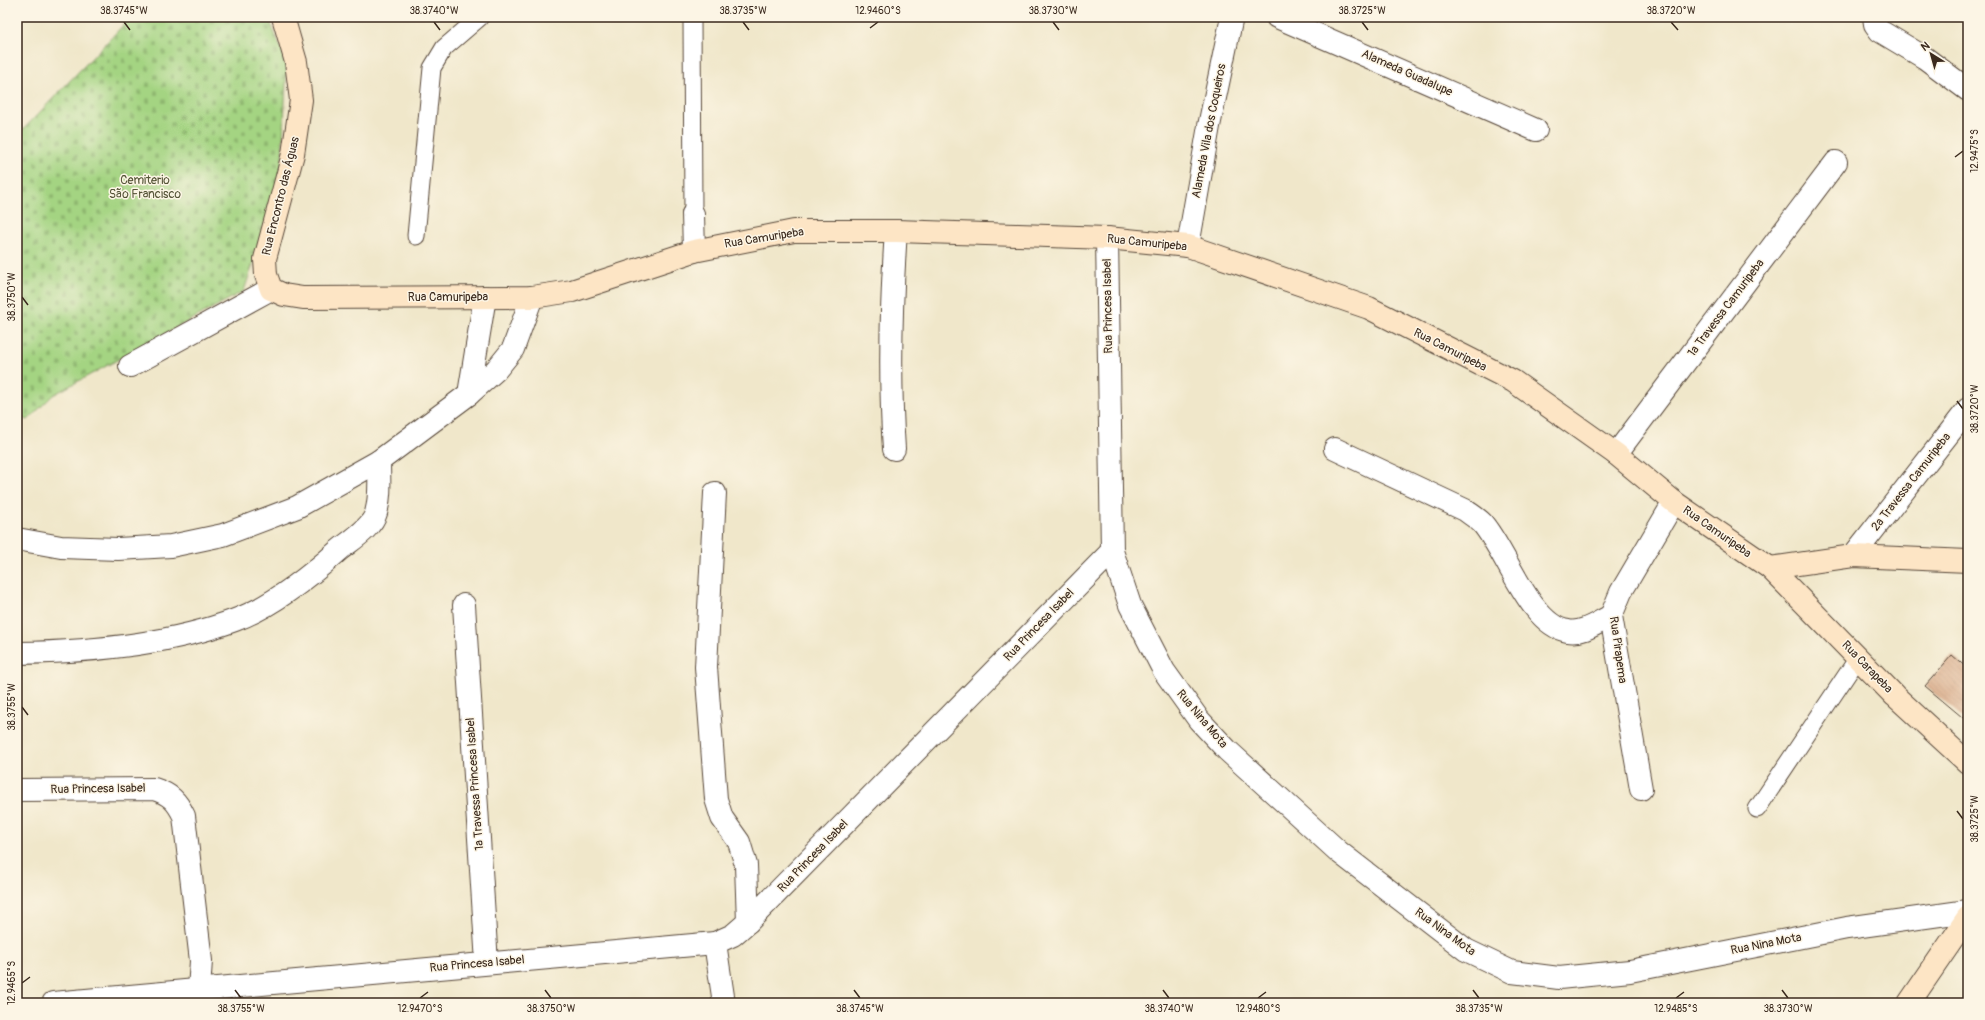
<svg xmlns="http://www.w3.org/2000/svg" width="1985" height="1020" viewBox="0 0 1985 1020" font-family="Pangolin,sans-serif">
  <defs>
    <pattern id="cemetery-stones" width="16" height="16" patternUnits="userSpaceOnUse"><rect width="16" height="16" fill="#a4d482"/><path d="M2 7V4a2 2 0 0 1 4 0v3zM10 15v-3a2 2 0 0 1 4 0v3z" fill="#8eb670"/></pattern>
    <pattern id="building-back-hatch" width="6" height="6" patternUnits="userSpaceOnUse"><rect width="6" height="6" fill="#d19a73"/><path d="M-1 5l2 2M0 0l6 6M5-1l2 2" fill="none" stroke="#ab7e5e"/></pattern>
  </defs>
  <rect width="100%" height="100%" fill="#fcf5e5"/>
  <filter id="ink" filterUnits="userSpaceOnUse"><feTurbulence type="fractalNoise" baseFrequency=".025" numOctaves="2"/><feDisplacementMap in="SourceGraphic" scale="8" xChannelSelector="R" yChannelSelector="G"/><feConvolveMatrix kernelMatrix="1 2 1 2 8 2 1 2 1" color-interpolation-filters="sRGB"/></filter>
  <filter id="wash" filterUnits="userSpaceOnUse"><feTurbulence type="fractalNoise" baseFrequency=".012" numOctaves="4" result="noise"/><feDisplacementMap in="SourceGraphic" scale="16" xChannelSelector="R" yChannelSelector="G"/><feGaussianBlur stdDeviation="0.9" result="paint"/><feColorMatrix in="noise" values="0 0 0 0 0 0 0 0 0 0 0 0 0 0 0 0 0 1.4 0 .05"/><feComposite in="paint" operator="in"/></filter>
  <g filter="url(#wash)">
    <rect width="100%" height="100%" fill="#f0e7ca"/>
    <polygon fill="url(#cemetery-stones)" stroke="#707f50" points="131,17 268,17 287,63 281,179 244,291 53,395 28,420 17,417 17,136"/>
    <g id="blocks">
      <polygon fill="url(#building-back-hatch)" points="1952,655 1968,669 1968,722 1925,686"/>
    </g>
  </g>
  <g filter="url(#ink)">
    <use href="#blocks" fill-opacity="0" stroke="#564638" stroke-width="1"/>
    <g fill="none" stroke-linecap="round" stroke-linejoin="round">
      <g stroke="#564638" stroke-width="19">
        <g id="service">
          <polyline points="692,17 693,214"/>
          <polyline points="416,236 432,68 444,48 480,17"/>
          <polyline points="1757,809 1858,658"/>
        </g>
      </g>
      <g stroke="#564638" stroke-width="24">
        <g id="minor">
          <polyline points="1277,17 1536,130"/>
          <polyline points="1874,17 1875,24 1880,31 1925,58 1968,90"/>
          <polyline points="693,214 694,251"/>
          <polyline points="1188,246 1209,126 1232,17"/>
          <polyline points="130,366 271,289"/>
          <polyline points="469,394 485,297"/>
          <path d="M894 449C889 376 891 304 896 231"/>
          <path d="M1335 449 1465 510C1470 514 1477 518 1482 523 1506 550 1530 626 1568 631 1583 634 1598 622 1611 616"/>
          <polyline points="1616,454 1836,162"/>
          <polyline points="715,493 706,667 716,799 722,818 739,842 746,865 748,922"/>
          <polyline points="17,539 61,547 118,549 171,546 223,535 297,507 379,461 469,394 496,370 513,349 532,297"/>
          <polyline points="1112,551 1130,605 1164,671 1199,720 1227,750 1339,852 1466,950 1512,972 1559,978 1630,971 1847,928 1968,911"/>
          <polyline points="1853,556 1968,409"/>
          <polyline points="464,605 487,963"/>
          <path d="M17 653C88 652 168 645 235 620 271 607 310 576 338 551 350 541 372 528 376 513 381 496 379 478 379 461"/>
          <polyline points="1641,789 1611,616 1621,592 1674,502"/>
          <path d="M17 790 154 789C170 794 177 801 184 816L201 961 199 989"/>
          <polyline points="715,943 724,1003"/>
          <polyline points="53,1003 715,943 733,935 748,922 1112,551 1107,238"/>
        </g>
      </g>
      <g stroke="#564638" stroke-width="24">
        <g id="secondary">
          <polyline points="283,17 296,62 301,100 293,154 265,259 266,275 271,289 284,295 303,298 532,297 572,291 694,251 794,231 896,231 1107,238 1188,246 1369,308 1513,381 1616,454 1674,502 1770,568 1895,696 1968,763"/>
          <polyline points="1770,568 1853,556 1968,561"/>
          <polyline points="1909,1003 1968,917"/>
        </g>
      </g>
      <use href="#service" stroke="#fff" stroke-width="17"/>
      <use href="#minor" stroke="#fff" stroke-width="22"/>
      <use href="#secondary" stroke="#fde5c5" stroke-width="22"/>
    </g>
  </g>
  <path fill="none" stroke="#3b2a1e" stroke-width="1.5" d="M124 22 130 30M434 22 440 30M743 22 749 30M1053 22 1059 30M1362 22 1368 30M1671 22 1678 30M870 28 878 22M1955 157 1963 151M22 297 28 305M1957 401 1963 409M22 707 28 715M1957 811 1963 819M22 983 30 977M235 990 241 998M545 990 551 998M854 990 860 998M1163 990 1169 998M1473 990 1479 998M1782 990 1788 998M420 998 428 992M1258 998 1266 992M1676 998 1684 992"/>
  <g text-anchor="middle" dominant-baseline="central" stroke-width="3" stroke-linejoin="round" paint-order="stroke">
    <g font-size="12" fill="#3b2a1e" stroke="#fcf5e5">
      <text transform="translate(1407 73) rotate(24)">Alameda Guadalupe</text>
      <text transform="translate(1209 131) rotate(-79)">Alameda Vila dos Coqueiros</text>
      <text transform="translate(281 196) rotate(-76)">Rua Encontro das Águas</text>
      <text transform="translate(764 238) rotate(-9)">Rua Camuripeba</text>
      <text transform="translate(1147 243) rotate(6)">Rua Camuripeba</text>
      <text x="448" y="297">Rua Camuripeba</text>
      <text transform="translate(1108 306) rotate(-91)">Rua Princesa Isabel</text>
      <text transform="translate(1726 308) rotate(-53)">1ª Travessa Camuripeba</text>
      <text transform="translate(1450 350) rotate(27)">Rua Camuripeba</text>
      <text transform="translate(1911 482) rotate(-52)">2ª Travessa Camuripeba</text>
      <text transform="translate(1717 532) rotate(35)">Rua Camuripeba</text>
      <text transform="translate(1039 625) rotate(-46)">Rua Princesa Isabel</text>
      <text transform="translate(1618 650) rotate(82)">Rua Pirapema</text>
      <text transform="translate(1867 667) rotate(46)">Rua Carapeba</text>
      <text transform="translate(1202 719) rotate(50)">Rua Nina Mota</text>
      <text transform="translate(475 784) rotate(-94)">1ª Travessa Princesa Isabel</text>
      <text transform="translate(98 789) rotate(-1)">Rua Princesa Isabel</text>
      <text transform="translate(813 856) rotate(-46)">Rua Princesa Isabel</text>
      <text transform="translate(1445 932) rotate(36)">Rua Nina Mota</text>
      <text transform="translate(1766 944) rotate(-11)">Rua Nina Mota</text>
      <text transform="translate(477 964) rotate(-5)">Rua Princesa Isabel</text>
    </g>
    <g font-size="12" fill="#555437" stroke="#fcf5e5">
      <text x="145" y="180">Cemiterio<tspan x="145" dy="14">São Francisco</tspan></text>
    </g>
  </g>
  <rect width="1985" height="1020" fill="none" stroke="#fcf5e5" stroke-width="44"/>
  <g transform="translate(1931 54) rotate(323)" stroke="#fcf5e5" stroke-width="3" paint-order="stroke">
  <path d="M0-3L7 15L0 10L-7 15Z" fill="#3b2a1e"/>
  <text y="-6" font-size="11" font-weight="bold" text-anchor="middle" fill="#3b2a1e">N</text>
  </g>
  <rect x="22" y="22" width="1941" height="976" fill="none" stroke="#3b2a1e" stroke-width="1.5"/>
  <g font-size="10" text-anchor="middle" fill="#3b2a1e">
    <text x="124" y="14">38.3745°W</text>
    <text x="434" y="14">38.3740°W</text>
    <text x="743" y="14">38.3735°W</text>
    <text x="878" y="14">12.9460°S</text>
    <text x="1053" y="14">38.3730°W</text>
    <text x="1362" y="14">38.3725°W</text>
    <text x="1671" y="14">38.3720°W</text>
    <text transform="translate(1974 151) rotate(-90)" y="4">12.9475°S</text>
    <text transform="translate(11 297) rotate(-90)" y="4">38.3750°W</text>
    <text transform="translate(1974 409) rotate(-90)" y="4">38.3720°W</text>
    <text transform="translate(11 707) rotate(-90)" y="4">38.3755°W</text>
    <text transform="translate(1974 819) rotate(-90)" y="4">38.3725°W</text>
    <text transform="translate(11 983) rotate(-90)" y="4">12.9465°S</text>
    <text x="241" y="1012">38.3755°W</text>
    <text x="420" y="1012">12.9470°S</text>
    <text x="551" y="1012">38.3750°W</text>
    <text x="860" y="1012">38.3745°W</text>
    <text x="1169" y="1012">38.3740°W</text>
    <text x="1258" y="1012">12.9480°S</text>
    <text x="1479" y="1012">38.3735°W</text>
    <text x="1676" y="1012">12.9485°S</text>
    <text x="1788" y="1012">38.3730°W</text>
  </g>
</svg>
